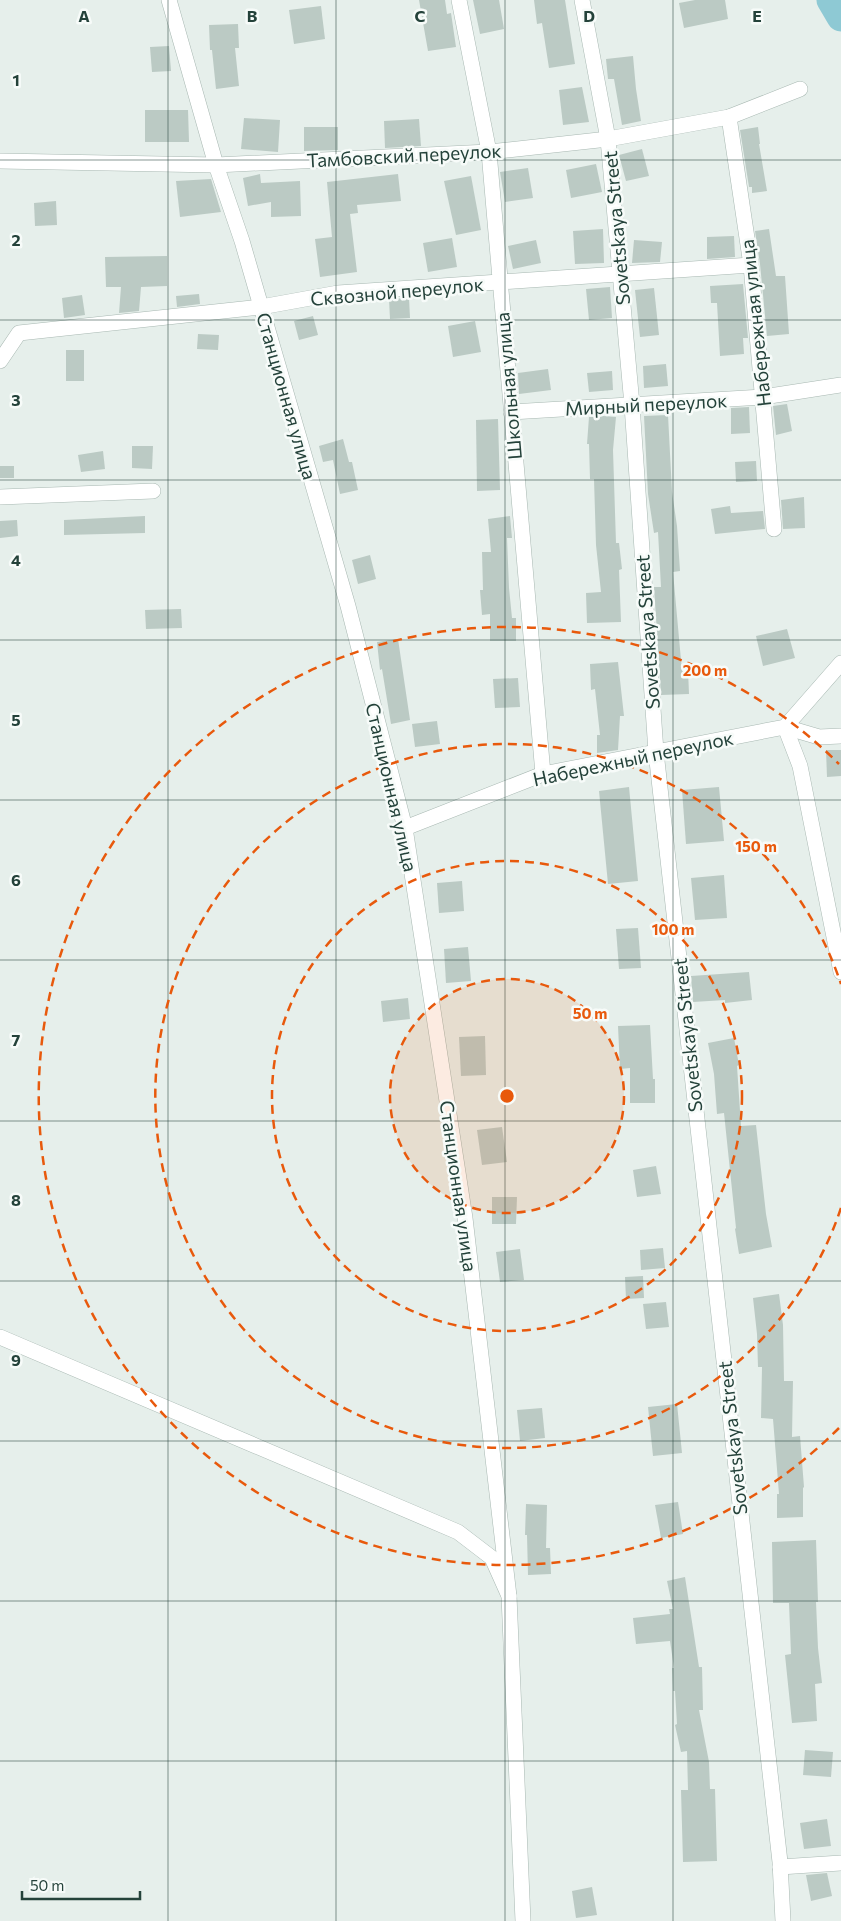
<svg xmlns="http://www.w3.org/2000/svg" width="841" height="1921" viewBox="0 0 841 1921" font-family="Commissioner,sans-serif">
  <rect width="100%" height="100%" fill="#e6efeb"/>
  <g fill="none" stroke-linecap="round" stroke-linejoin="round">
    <polyline stroke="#8ec9d4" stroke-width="29" points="831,0 841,17"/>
  </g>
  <g fill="#bbcac4">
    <polygon points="419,0 445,0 447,14 451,13 456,47 428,51"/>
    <polygon points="473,0 499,0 504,29 480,34"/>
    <polygon points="534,0 565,0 575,64 549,68 542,23 537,24"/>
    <polygon points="695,0 725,0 728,19 684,28 679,3"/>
    <polygon points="321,6 325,39 294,44 289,10"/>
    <polygon points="238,24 239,48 235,48 239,86 216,89 212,50 210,50 209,25"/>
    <polygon points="169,46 171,71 152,72 150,47"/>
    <polygon points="633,56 636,89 641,121 622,125 614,79 608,79 606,59"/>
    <polygon points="582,87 589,122 563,125 559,90"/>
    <polygon points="145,110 188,110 189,142 145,142"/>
    <polygon points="244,118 280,120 278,152 241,149"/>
    <polygon points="419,119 421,146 385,148 384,121"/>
    <polygon points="304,127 338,127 338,150 304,151"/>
    <polygon points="758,127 760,144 759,144 767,191 752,193 752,187 749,187 740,130"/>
    <polygon points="642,149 649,176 626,181 619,155"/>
    <polygon points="596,164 602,192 571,198 566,170"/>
    <polygon points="528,168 533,198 505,202 500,172"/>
    <polygon points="260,174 261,183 300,181 301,216 271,217 271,202 248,206 243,178"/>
    <polygon points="398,174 401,201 357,205 358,213 350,214 357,272 320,277 315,239 332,237 327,182"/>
    <polygon points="471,176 481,230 456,235 444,181"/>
    <polygon points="211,179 221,212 180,217 176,181"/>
    <polygon points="56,201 57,225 35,226 34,203"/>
    <polygon points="603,229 604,263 575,264 573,231"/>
    <polygon points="769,229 776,276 785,276 789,334 767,336 760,264 755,231"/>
    <polygon points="734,236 735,257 707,259 707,237"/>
    <polygon points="452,238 457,267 428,272 423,243"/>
    <polygon points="536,240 541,263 513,269 508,246"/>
    <polygon points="634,240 662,242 660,262 632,263"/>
    <polygon points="167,256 167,286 141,287 139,311 119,313 121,287 106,287 105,257"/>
    <polygon points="743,284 748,338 743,338 744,354 720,356 717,303 711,303 710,286"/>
    <polygon points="610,287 612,318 589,320 586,289"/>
    <polygon points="654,288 659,335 640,337 635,290"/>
    <polygon points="199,294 200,304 177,307 176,296"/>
    <polygon points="82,295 85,315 64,318 62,298"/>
    <polygon points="409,298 410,318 390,319 389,299"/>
    <polygon points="313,316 318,335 299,340 294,321"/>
    <polygon points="475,321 481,352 453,357 448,326"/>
    <polygon points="198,334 219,335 218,350 197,349"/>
    <rect x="66" y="350" width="18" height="31"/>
    <polygon points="666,364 668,386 644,388 643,366"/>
    <polygon points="548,369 551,390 519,394 518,373"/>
    <polygon points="612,371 613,390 589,392 587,373"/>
    <polygon points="787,404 792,431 776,435 773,406"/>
    <polygon points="749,407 750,433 731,434 731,408"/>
    <polygon points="668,415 672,492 677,526 680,571 673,572 682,671 688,670 689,694 661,695 654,587 661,587 658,532 654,533 648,494 644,416"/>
    <polygon points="603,416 616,417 613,450 616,543 619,543 622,569 619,570 621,622 587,623 586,593 601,592 596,545 594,479 590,479 589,444 587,444 589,417"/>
    <polygon points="498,419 500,490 477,491 476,420"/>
    <polygon points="343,439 349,462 352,462 358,490 340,494 333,460 323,462 319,446"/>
    <polygon points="132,446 153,446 152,469 132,468"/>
    <polygon points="103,451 105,469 81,472 78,455"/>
    <polygon points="756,461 757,481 736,482 735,462"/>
    <rect x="0" y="466" width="14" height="12"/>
    <polygon points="804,497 805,528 783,529 781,500"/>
    <polygon points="730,506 731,513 763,511 765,529 715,534 711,509"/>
    <polygon points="145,516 145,533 64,535 64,520"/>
    <polygon points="510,516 512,538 507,538 509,588 512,618 516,618 516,641 490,641 490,614 482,615 480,590 483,590 482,552 491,552 488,519"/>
    <polygon points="17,520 18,536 0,538 0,521"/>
    <polygon points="370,555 376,579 358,584 352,560"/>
    <polygon points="181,609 182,628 146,629 145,610"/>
    <polygon points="787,629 795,658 763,666 756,636"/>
    <polygon points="398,639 410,720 391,724 382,669 380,670 377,642"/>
    <polygon points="618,662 624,716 620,716 618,750 597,753 597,735 600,735 595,689 591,690 590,664"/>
    <polygon points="518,678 520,707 495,708 493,679"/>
    <polygon points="437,721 440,744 415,747 412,724"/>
    <polygon points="826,750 841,750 841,776 827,777"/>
    <polygon points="629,787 638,881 608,884 599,791"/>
    <polygon points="719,787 724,841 686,844 682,790"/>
    <polygon points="724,875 727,918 695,920 691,878"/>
    <polygon points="462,881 464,911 439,913 437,883"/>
    <polygon points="638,928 641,968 619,969 616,929"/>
    <polygon points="468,947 471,981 446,983 444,949"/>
    <polygon points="749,972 752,1000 725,1003 725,1000 693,1002 691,976"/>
    <polygon points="408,998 410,1019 383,1022 381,1001"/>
    <polygon points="650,1025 653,1079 655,1079 655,1103 630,1103 630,1068 620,1069 618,1026"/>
    <polygon points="485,1036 486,1075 461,1076 459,1037"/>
    <polygon points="734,1038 739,1065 737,1066 741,1126 756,1125 766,1214 772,1247 739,1254 735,1229 736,1228 724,1113 717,1114 714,1074 708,1043"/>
    <polygon points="502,1127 507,1162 482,1165 477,1130"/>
    <polygon points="656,1166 661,1194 637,1197 633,1170"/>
    <polygon points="492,1197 517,1197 516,1224 492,1224"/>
    <polygon points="663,1248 665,1268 641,1270 640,1250"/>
    <polygon points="520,1249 524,1280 500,1282 496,1252"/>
    <polygon points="643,1276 644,1298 626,1299 625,1277"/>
    <polygon points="779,1294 783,1325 784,1381 793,1381 792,1437 800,1436 804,1487 803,1488 803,1517 777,1518 777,1494 779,1494 773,1419 761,1418 762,1367 758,1367 757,1334 753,1298"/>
    <polygon points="666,1302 669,1327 646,1329 643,1304"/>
    <polygon points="677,1404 682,1453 653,1456 648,1407"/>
    <polygon points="542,1408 545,1438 520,1441 517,1410"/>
    <polygon points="678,1502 683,1534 661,1538 655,1505"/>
    <polygon points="526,1504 547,1505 546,1548 550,1548 551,1574 528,1575 527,1535 525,1535"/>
    <polygon points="816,1540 818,1602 816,1602 818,1648 822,1683 815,1684 817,1721 792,1723 785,1655 791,1654 789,1603 773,1603 772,1542"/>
    <polygon points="685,1577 699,1667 702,1667 703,1710 699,1710 709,1762 710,1789 715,1789 717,1861 683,1862 681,1790 688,1790 687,1751 681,1752 675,1725 677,1724 675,1691 673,1691 672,1668 674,1668 670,1641 636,1644 633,1618 670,1614 669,1609 673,1609 667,1581"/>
    <polygon points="805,1750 833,1752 831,1777 803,1775"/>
    <polygon points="827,1819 831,1846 804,1849 800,1823"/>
    <polygon points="827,1873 832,1896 811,1901 806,1875"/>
    <polygon points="592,1887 597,1915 576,1918 572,1891"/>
  </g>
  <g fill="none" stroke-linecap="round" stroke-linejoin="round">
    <g stroke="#a8b8b2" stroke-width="16">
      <g id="minor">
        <polyline points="169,0 216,165 242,241 348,606 405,828 465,1218 509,1596"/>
        <polyline points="459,0 489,152 543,774"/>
        <polyline points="582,0 608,139 632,405 656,752 780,1862 783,1921"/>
        <polyline points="729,117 751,265 774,529"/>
        <polyline points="0,161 216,165 489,152 608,139 729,117 800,89"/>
        <polyline points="0,361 19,333 261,307 338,293 751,265"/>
        <polyline points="511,412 763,397 841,385"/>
        <polyline points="0,497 153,491"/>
        <polyline points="785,727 800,766 841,972"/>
        <polyline points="785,727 819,737 841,736"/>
        <polyline points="405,828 543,774 785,727 841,663"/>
        <polyline points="0,1337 458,1532 492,1558 509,1596 523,1921"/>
        <polyline points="780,1867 841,1863"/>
      </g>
    </g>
    <use href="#minor" stroke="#fff" stroke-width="15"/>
  </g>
  <path fill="none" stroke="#24423a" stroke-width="1" stroke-opacity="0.55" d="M168 0V1921M336 0V1921M505 0V1921M673 0V1921M0 160H841M0 320H841M0 480H841M0 640H841M0 800H841M0 960H841M0 1121H841M0 1281H841M0 1441H841M0 1601H841M0 1761H841"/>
  <circle cx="507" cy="1096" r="117" fill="#e8590c" fill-opacity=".12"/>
  <g fill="none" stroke="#e8590c" stroke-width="2.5" stroke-dasharray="9 6">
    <circle cx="507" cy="1096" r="117"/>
    <circle cx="507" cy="1096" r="235"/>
    <path d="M841 1208A352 352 0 1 1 841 984"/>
    <path d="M839 1428A469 469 0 1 1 839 764"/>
  </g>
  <g text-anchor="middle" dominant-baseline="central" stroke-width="5" stroke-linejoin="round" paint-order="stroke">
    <g font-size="19" fill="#24423a" stroke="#f7fbf9">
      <text transform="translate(404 155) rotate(-3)">Тамбовский переулок</text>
      <text transform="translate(616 228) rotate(-95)">Sovetskaya Street</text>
      <text transform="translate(397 291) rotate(-5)">Сквозной переулок</text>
      <text transform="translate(755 323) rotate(-96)">Набережная улица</text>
      <text transform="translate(508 386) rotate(-95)">Школьная улица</text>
      <text transform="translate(287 396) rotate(74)">Станционная улица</text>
      <text transform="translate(646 404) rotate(-3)">Мирный переулок</text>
      <text transform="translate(647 632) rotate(-94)">Sovetskaya Street</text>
      <text transform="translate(633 758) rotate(-12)">Набережный переулок</text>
      <text transform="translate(392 787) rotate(77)">Станционная улица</text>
      <text transform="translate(687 1035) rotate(-96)">Sovetskaya Street</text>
      <text transform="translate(459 1186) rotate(82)">Станционная улица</text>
      <text transform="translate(732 1438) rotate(-96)">Sovetskaya Street</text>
    </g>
  </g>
  <g font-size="16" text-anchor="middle" font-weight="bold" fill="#24423a" stroke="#f7fbf9" stroke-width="5" stroke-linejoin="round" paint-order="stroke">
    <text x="84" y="22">A</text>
    <text x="252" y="22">B</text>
    <text x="420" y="22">C</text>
    <text x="589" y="22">D</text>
    <text x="757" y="22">E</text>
    <text x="16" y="86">1</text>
    <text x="16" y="246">2</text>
    <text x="16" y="406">3</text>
    <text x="16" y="566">4</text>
    <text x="16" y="726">5</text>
    <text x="16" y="886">6</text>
    <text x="16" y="1046">7</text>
    <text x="16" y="1206">8</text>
    <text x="16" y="1366">9</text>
  </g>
  <circle cx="507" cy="1096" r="8" fill="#e8590c" stroke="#f7fbf9" stroke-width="2.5"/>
  <g font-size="15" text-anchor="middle" font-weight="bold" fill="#e8590c" stroke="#f7fbf9" stroke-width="5" stroke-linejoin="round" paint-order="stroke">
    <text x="705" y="676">200 m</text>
    <text x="756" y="852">150 m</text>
    <text x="673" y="935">100 m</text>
    <text x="590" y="1019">50 m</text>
  </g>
  <path d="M22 1891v8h118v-8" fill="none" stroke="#24423a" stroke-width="2.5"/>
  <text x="30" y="1891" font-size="15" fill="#24423a" stroke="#f7fbf9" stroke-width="4" paint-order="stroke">50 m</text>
</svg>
